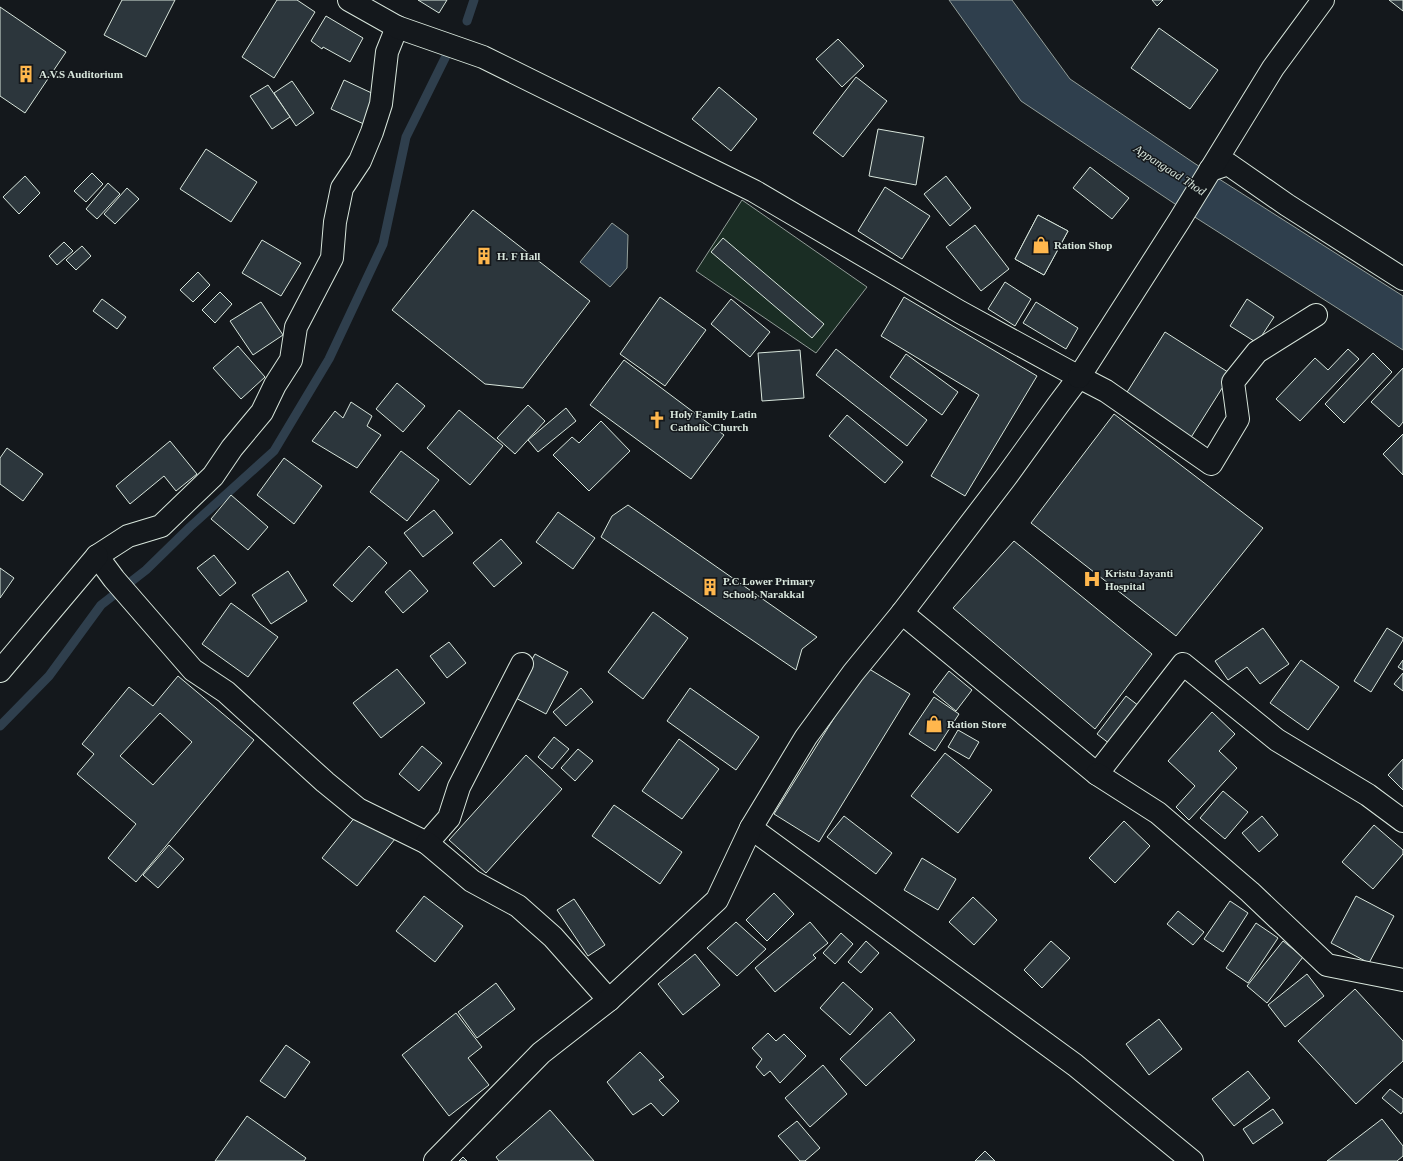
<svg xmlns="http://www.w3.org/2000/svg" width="1403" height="1161" viewBox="0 0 1403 1161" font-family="Georgia,serif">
  <rect width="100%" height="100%" fill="#14181c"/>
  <polygon fill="#1a2d24" stroke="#939e99" points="742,200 867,287 816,353 696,271"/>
  <g fill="#2f3f4d" stroke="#939e99">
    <polygon points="949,0 1012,0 1070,79 1194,163 1403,296 1403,350 1190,214 1021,101"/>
    <polygon points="612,223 628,235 627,268 610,287 580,262"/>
  </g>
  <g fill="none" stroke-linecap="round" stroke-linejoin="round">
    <g stroke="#2f3f4d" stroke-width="9">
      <polyline points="467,21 474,0"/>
      <polyline points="0,726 49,676 101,605 146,570 190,527 274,451 329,359 383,244 406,137 448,52"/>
    </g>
  </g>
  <g fill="#2c363c" stroke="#d8e6dc" fill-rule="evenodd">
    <polygon points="122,0 175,0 146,57 104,35"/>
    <polygon points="277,0 297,0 315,12 274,78 242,57"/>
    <polygon points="418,0 447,0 439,13"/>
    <polygon points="1152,0 1163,0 1157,6"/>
    <polygon points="1389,0 1403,0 1403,11"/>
    <polygon points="0,7 66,52 25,113 0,96"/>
    <polygon points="326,16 363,38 350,62 323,47 322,49 311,41"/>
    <polygon points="1159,28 1218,70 1190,109 1131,68"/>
    <polygon points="838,39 864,66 842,87 816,59"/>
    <polygon points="856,77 887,101 843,157 813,133"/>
    <polygon points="344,80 378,96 366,125 331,109"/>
    <polygon points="292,81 314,113 296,126 274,93"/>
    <polygon points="268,85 290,117 272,129 250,96"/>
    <polygon points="719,87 757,119 731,151 692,119"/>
    <polygon points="878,129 924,137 916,185 869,176"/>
    <polygon points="206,149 257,182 231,222 180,189"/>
    <polygon points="1090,167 1129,198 1112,219 1073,188"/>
    <polygon points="92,173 103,184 86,202 74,191"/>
    <polygon points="25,176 40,193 19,214 3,197"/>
    <polygon points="946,176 971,208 950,226 924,194"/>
    <polygon points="108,183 120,194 97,219 86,209"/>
    <polygon points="885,187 930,216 902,259 858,231"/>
    <polygon points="127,188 139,199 115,224 104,214"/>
    <polygon points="473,210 590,301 523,388 485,384 392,310"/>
    <polygon points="1038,215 1068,231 1044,275 1015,259"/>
    <polygon points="1038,215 1068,231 1044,275 1015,259"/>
    <polygon points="975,225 1009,269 981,291 946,247"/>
    <polygon points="723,238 824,324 812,338 711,252"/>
    <polygon points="262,240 301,263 281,296 242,273"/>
    <polygon points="64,242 73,251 57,265 49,256"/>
    <polygon points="82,246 91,256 76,270 66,260"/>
    <polygon points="198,272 210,285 193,302 180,290"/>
    <polygon points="1005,282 1031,299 1015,326 988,309"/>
    <polygon points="220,292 232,304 215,323 202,310"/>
    <polygon points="660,297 706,330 665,386 620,354"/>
    <polygon points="904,297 1037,376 965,496 931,476 979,395 881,336"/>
    <polygon points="102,299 126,317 117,329 93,311"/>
    <polygon points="731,299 770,332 750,357 711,324"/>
    <polygon points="1247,299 1274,317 1257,343 1230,326"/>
    <polygon points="261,302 283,335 253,355 230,321"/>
    <polygon points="1036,302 1078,328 1066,349 1023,323"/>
    <polygon points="1165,332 1231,374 1190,439 1124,397"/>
    <polygon points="238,346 265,377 241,399 213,368"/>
    <polygon points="836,349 927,420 907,446 816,375"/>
    <polygon points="1348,349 1359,359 1300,421 1276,399 1315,358 1328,370"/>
    <polygon points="800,350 804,398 762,401 758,353"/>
    <polygon points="1373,353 1392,372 1344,423 1325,404"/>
    <polygon points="906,354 958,392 942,415 890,377"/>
    <polygon points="624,360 724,435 691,479 590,405"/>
    <polygon points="1403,368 1403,422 1399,427 1371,402"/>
    <polygon points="397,383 425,406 403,432 376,409"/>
    <polygon points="351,402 372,416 367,426 381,435 357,468 312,441 335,411 343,418"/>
    <polygon points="528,405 545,421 515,454 497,438"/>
    <polygon points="566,408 576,421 538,452 528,440"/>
    <polygon points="459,410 503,446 470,485 427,448"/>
    <polygon points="1114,414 1263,528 1176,636 1031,523"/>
    <polygon points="847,415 903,462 885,483 829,436"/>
    <polygon points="601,421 630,451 589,491 553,455 572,437 579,443"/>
    <polygon points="1403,434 1403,475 1383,454"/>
    <polygon points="170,441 197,474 176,491 164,476 130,504 116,486"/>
    <polygon points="7,448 43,474 23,501 0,484 0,458"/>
    <polygon points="401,451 439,480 407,521 370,492"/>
    <polygon points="284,458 322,486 294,524 257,495"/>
    <polygon points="231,495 268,527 248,550 211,519"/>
    <polygon points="628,505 817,637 802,649 796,670 601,537 612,516"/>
    <polygon points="434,510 453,533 423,557 404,533"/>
    <polygon points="558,512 595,538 573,569 536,542"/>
    <polygon points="501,539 522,563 494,587 473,563"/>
    <polygon points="1014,541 1152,654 1095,729 953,608"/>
    <polygon points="369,546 387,563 352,602 333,585"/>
    <polygon points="214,555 236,583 220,596 197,568"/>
    <polygon points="0,568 14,578 0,598"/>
    <polygon points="410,570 428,591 403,613 385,592"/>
    <polygon points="288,571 307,601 271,624 252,595"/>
    <polygon points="231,603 278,637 248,677 202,644"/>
    <polygon points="653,612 688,638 643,699 608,672"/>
    <polygon points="1263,628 1289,664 1260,684 1247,667 1228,680 1215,661"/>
    <polygon points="1387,628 1403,638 1403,640 1371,692 1354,681"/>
    <polygon points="449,642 466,663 447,678 430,656"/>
    <polygon points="535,654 568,672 546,714 512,696"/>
    <polygon points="1301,660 1339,687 1308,730 1270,703"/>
    <polygon points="1403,660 1403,670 1398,667"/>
    <polygon points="866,667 910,694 819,842 774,814"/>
    <polygon points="397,669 425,703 381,738 353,703"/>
    <polygon points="949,671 972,690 956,711 933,692"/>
    <polygon points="1403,673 1403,691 1394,684"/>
    <path d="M178 676 254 740 136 882 108 858 136 824 77 774 94 754 82 744 129 687 153 706ZM160 713 192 742 153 785 120 756Z"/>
    <polygon points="581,688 593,702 566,726 553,712"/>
    <polygon points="690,688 759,737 736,770 667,721"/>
    <polygon points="1126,696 1139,706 1110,744 1097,734"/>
    <polygon points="934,697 959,714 935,751 909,734"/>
    <polygon points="1212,712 1235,734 1219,751 1237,768 1189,820 1176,807 1195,786 1168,761"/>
    <polygon points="958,730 979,742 969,759 948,747"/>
    <polygon points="554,737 569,749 552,769 538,757"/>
    <polygon points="679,739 719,769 682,819 642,791"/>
    <polygon points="422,746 442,763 419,791 399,774"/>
    <polygon points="578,749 593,761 575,781 561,768"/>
    <polygon points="945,753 992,790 958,833 911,796"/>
    <polygon points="526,755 562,789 486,873 449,840"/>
    <polygon points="1403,759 1403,790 1388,775"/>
    <polygon points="1223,791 1248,812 1225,839 1200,818"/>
    <polygon points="614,805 682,852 660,884 592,836"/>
    <polygon points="360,811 395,839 357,886 322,858"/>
    <polygon points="844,816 892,853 876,874 827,837"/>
    <polygon points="1262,816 1278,835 1259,852 1242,833"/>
    <polygon points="1124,821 1150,846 1115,883 1089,858"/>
    <polygon points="1374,825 1403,850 1403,854 1373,889 1342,862"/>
    <polygon points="169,845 184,859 158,888 143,875"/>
    <polygon points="922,858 956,879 938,910 904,890"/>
    <polygon points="774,893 794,914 767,941 746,920"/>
    <polygon points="424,896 463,926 435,962 396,931"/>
    <polygon points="1356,896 1394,916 1369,963 1331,943"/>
    <polygon points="973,897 997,920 974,945 949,922"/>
    <polygon points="574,899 605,945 588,956 557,910"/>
    <polygon points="1230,901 1248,913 1223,952 1204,939"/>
    <polygon points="1178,911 1204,932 1193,945 1167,924"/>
    <polygon points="736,922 766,949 737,976 707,948"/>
    <polygon points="810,922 828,943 813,955 816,958 775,992 755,968"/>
    <polygon points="1256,923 1278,938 1248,983 1226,968"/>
    <polygon points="841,933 853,944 835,964 823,953"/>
    <polygon points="866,941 879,953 861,973 848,962"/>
    <polygon points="1051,941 1070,958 1042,988 1024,970"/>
    <polygon points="1283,941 1303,957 1267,1003 1247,986"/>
    <polygon points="695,954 720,985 683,1015 658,984"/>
    <polygon points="1307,974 1324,996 1285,1027 1268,1005"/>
    <polygon points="843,982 873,1009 850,1035 820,1008"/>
    <polygon points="496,983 515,1009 477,1038 458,1012"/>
    <polygon points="1355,989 1403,1041 1403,1061 1356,1104 1298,1041"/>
    <polygon points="890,1012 915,1040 866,1086 840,1059"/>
    <polygon points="456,1013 482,1047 468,1058 489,1085 449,1116 402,1055"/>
    <polygon points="1159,1019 1182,1049 1149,1075 1126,1044"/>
    <polygon points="768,1033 776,1041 784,1034 806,1056 780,1083 770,1071 764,1076 756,1067 762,1059 752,1048"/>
    <polygon points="286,1045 310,1062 285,1098 260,1081"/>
    <polygon points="640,1052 664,1077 659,1080 679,1101 663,1116 651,1103 633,1115 607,1082"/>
    <polygon points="823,1065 847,1094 810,1127 785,1098"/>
    <polygon points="1248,1071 1270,1098 1234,1126 1212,1099"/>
    <polygon points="1390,1089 1403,1099 1403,1111 1401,1114 1382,1098"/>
    <polygon points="1273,1109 1283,1123 1253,1144 1243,1129"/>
    <polygon points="550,1110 594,1161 499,1161 496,1157"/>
    <polygon points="247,1116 306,1158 304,1161 215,1161"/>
    <polygon points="1382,1119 1403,1146 1403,1156 1397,1161 1327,1161"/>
    <polygon points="797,1121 820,1148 805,1161 800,1161 778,1136"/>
    <polygon points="985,1151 995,1161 975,1161"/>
    <polygon points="463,1157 467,1161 459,1161"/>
  </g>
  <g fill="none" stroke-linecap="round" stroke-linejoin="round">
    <g stroke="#d8e6dc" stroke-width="24">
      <g id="minor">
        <polyline points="397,27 387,52 381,104 372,132 360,161 342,188 335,222 332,258 296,327 291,360 275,385 262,412 232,448 213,476 161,526 128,536 97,556 114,579 193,670 226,692 325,782 358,809 427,843 449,818 459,787 522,664"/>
        <polyline points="1210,170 1228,164 1287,205 1403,279"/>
        <polyline points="902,613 1097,774 1183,664 1277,740 1368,795 1403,821"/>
        <polyline points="0,671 97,556"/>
        <polyline points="1097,774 1158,813 1250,892 1327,965 1403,980"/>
        <polyline points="751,828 1075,1065 1192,1161"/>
        <polyline points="427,843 472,881 518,906 553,937 609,1000"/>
        <polyline points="435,1161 541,1053 609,1000 717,900 751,828 806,737 853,673 902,613 1006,477 1058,405 1079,377 1106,391 1211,464 1238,419 1233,382 1257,352 1316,315"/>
      </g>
    </g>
    <g stroke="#d8e6dc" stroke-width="24">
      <polyline id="tertiary" points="349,0 397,27 483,57 754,191 960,312 1079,377"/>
    </g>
    <g stroke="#d8e6dc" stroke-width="24">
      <polyline id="secondary" points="1079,377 1179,221 1273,68 1323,0"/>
    </g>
    <use href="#minor" stroke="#14181c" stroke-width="22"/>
    <use href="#tertiary" stroke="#14181c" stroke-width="22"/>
    <use href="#secondary" stroke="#14181c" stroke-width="22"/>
  </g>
  <defs>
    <g id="building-bare" transform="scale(1.38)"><path d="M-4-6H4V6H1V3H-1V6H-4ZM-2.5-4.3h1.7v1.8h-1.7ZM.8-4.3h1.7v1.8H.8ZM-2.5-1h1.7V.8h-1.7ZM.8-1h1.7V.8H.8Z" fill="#ffb74d" stroke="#14181c" stroke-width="2.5" paint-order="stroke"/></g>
    <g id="shop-bare" transform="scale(1.38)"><path d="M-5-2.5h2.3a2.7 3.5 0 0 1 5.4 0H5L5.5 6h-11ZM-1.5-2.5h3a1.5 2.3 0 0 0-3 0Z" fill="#ffb74d" stroke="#14181c" stroke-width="2.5" paint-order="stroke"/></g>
    <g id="church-bare" transform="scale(1.38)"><path d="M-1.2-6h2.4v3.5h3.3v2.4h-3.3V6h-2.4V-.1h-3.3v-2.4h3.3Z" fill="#ffb74d" stroke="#14181c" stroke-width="2.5" paint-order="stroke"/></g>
    <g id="hospital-bare" transform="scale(1.38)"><path d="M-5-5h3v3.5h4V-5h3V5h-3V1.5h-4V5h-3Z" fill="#ffb74d" stroke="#14181c" stroke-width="2.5" paint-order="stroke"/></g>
  </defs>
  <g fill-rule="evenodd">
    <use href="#building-bare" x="26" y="74"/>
    <use href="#shop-bare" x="1041" y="245"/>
    <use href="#building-bare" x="484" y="256"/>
    <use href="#church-bare" x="657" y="420"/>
    <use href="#hospital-bare" x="1092" y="579"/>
    <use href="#building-bare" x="710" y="587"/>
    <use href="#shop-bare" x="934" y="724"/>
  </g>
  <g text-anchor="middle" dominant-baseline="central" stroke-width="3" stroke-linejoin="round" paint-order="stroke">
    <g font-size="11" font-weight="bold" fill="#d8e6dc" stroke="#14181c" text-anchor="start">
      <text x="39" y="74">A.V.S Auditorium</text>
      <text x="1054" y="245">Ration Shop</text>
      <text x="497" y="256">H. F Hall</text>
      <text x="670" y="414">Holy Family Latin<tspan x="670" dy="13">Catholic Church</tspan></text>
      <text x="1105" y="573">Kristu Jayanti<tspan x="1105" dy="13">Hospital</tspan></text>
      <text x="723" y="581">P.C Lower Primary<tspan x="723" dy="13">School, Narakkal</tspan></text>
      <text x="947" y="724">Ration Store</text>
    </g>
    <g font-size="12" font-style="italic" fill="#d8e6dc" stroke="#14181c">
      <text transform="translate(1170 170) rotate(33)">Appangaad Thod</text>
    </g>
  </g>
</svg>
